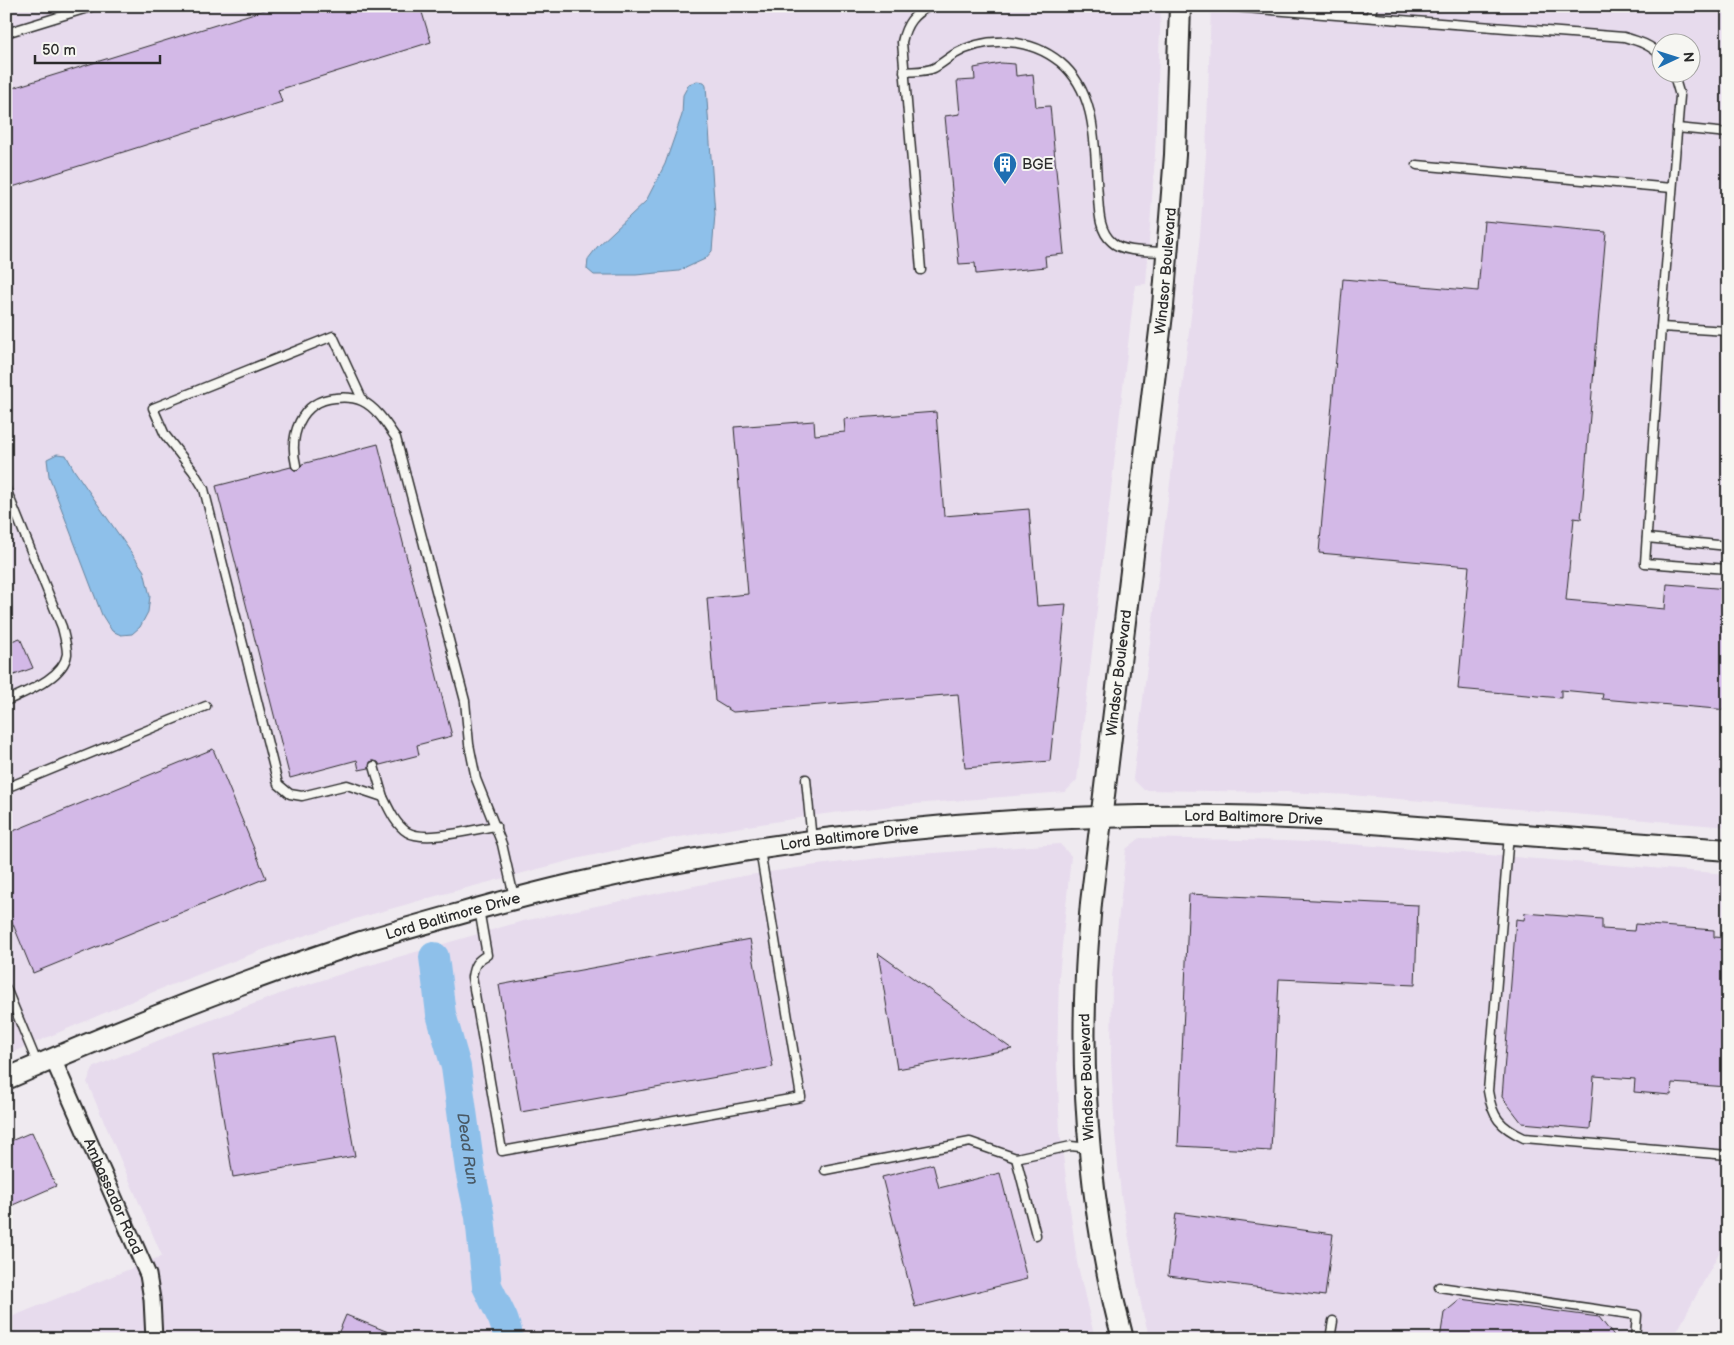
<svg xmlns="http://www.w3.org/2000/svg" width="1734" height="1345" viewBox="0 0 1734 1345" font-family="'Balsamiq Sans',sans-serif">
  <rect width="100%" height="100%" fill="#efeaf0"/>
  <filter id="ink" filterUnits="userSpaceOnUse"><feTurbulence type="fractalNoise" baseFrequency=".02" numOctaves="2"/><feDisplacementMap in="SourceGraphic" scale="10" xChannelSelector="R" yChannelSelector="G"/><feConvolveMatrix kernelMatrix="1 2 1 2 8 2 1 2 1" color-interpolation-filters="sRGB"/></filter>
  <g filter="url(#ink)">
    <g fill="#e7dbed" fill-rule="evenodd">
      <polygon points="6,6 1161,6 1155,156 1146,284 1135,285 1077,780 1065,792 901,805 824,814 673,838 580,858 436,896 355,919 270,947 158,990 6,1055"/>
      <path d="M1211 6H1728V827L1351 795 1286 792 1144 790 1133 779 1192 308 1200 235 1206 154ZM1662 42H1692V72H1662Z"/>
      <polygon points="1140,838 1285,841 1349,844 1728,874 1728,1236 1673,1339 1150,1339 1143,1314 1121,1195 1115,1134 1111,1061 1112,977 1126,849"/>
      <polygon points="1060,844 1071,856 1059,976 1057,1062 1060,1132 1077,1262 1095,1339 6,1339 6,1319 162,1256 87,1082 94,1067 179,1032 288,991 360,968 523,921 743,876 817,865 906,855"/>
    </g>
    <g fill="#8ec0ea" stroke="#66849e">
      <polygon points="697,81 704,82 706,86 715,214 712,251 705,259 679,271 636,275 594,275 587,269 588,259 598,246 646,201 665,164 682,115 683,95 689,84"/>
      <polygon points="57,454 66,455 74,470 144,571 150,596 148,612 140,627 132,634 121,635 112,631 102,615 49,476 47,459"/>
    </g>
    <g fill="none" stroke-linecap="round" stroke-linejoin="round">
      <path stroke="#8ec0ea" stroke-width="30" id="s1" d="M434 957 441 1014 456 1067 470 1170 480 1217 487 1286 503 1319 507 1331 508 1339"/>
    </g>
    <g fill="#d3b9e7" stroke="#2b2b2b">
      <polygon points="277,6 420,6 431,42 278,90 282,102 6,189 6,90"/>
      <polygon points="1001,63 1015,64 1016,76 1033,74 1036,107 1050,106 1064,254 1045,256 1046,267 976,274 975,263 959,264 945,116 960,114 957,81 975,80 974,68"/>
      <polygon points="1484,221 1606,232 1581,519 1574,518 1566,600 1665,609 1667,584 1728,589 1728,710 1602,699 1603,694 1561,690 1561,698 1458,689 1469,566 1319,553 1343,279 1478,291"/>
      <polygon points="936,412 944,516 1029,509 1037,606 1066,604 1050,761 965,768 958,694 733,712 715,701 707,598 748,594 734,427 814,421 815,435 845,432 844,419"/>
      <polygon points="378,444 452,736 417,745 419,755 380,765 378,762 373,761 370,762 369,768 359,770 357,760 290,778 216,486 291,467 294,470 297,470 301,467 302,464"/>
      <polygon points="20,638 33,668 6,678 6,643"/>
      <polygon points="213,749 266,878 33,973 6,907 6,834"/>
      <polygon points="1189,894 1418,905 1415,985 1279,979 1271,1151 1178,1146"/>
      <polygon points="1525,913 1602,919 1602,929 1634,931 1635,924 1714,930 1714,937 1728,938 1728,1087 1672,1083 1671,1095 1634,1092 1635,1079 1594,1076 1590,1129 1522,1123 1502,1097 1516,919 1524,920"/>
      <polygon points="750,939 773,1067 521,1112 499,985"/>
      <polygon points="878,953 1012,1049 897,1069"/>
      <polygon points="334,1036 355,1156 233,1177 213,1056"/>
      <polygon points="32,1132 56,1186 6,1208 6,1143"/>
      <polygon points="933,1164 939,1188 1000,1173 1027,1279 915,1307 882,1177"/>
      <polygon points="1176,1213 1333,1234 1325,1296 1168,1276"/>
      <polygon points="1461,1299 1599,1317 1616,1339 1440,1339 1444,1313"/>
      <polygon points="346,1315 403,1338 403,1339 336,1339"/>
    </g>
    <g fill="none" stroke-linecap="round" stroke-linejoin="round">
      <g stroke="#2b2b2b" stroke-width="11">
        <g id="lane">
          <path d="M1219 6 1624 37C1638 41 1652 45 1662 57"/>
          <polyline points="1370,17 1373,6"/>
          <polyline points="6,33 94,6"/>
          <path d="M904 72C913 71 926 72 934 68 941 64 947 59 953 55 970 45 987 41 1007 42 1027 43 1045 50 1060 62 1099 94 1094 151 1098 196 1099 212 1099 231 1112 242 1123 253 1152 251 1167 252"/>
          <polyline points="1673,72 1680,96 1661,327 1645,563 1728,569"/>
          <polyline points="1677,128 1728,133"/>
          <polyline points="1417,165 1672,188"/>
          <path d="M921 270 902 42C906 24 913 14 930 6"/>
          <polyline points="1661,327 1728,331"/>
          <path d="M363 401 333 336 153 408 165 435 193 471 204 489 278 784 290 794 302 796 347 785 383 797C389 809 395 824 407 832 425 843 475 829 496 826"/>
          <path d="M296 465C289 436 300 401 335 398 344 397 353 397 362 401 377 408 387 425 396 438L465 701 469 744 476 779 502 844 514 897"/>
          <path d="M6 489 62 627C64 636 67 645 67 654 64 678 25 692 6 701"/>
          <polyline points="1647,538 1728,546"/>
          <polyline points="374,766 383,797"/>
          <polyline points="806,779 812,841"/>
          <polyline points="6,788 206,706"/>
          <path d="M1509 834 1488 1091C1492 1117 1500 1127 1524 1138L1728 1155"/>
          <path d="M479 909 487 955C476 961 474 965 472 977L502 1151 801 1097 760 850"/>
          <polyline points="6,988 38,1065"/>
          <polyline points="1016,1158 1036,1235"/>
          <polyline points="825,1170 970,1142 1016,1158 1071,1146 1089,1148"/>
          <polyline points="1439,1287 1637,1315 1635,1339"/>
          <polyline points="1330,1339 1333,1321"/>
        </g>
      </g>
      <g stroke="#2b2b2b" stroke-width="19">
        <g id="street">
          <path id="s2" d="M53 1059 148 1275 152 1299 154 1339"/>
        </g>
      </g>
      <g stroke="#2b2b2b" stroke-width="24">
        <g id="secondary">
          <path id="s3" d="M6 1079C123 1028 240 981 361 942 401 930 441 919 480 908 517 898 554 888 592 880 799 834 1012 813 1225 816 1298 817 1372 823 1445 829 1540 836 1634 843 1728 850"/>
          <path id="s4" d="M1123 1339C1092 1225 1080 1092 1086 974 1087 951 1089 927 1091 903L1163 306 1175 155 1180 6"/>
        </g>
      </g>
      <use href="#lane" stroke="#f6f6f2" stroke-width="8"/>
      <use href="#street" stroke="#f6f6f2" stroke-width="15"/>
      <use href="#secondary" stroke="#f6f6f2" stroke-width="20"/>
    </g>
  </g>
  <defs>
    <g id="building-pin" transform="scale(1.25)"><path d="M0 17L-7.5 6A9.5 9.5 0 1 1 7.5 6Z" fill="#1f6fb2" stroke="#f6f6f2"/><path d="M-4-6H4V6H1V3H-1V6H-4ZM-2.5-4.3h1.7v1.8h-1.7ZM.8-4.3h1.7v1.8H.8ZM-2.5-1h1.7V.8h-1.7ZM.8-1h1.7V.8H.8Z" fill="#fff"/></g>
  </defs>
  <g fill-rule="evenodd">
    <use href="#building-pin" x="1005" y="164"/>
  </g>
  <g text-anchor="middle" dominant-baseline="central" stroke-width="4" stroke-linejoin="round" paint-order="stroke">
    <g font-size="15" fill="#2b2b2b" stroke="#f6f6f2" text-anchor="start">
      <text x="1022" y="164">BGE</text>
    </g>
    <g font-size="15" fill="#2b2b2b" stroke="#f6f6f2">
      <text stroke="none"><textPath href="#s4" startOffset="1076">Windsor Boulevard</textPath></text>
      <text stroke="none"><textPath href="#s4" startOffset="671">Windsor Boulevard</textPath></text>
      <text stroke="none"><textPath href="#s3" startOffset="1286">Lord Baltimore Drive</textPath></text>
      <text stroke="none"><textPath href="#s3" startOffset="881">Lord Baltimore Drive</textPath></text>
      <text stroke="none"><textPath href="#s3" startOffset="476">Lord Baltimore Drive</textPath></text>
      <text transform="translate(1087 1077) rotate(-92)">Windsor Boulevard</text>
      <text stroke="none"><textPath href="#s2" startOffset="150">Ambassador Road</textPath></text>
    </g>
    <g font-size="16" font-style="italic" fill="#495864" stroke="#f6f6f2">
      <text stroke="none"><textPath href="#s1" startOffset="195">Dead Run</textPath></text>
    </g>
  </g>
  <rect width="1734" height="1345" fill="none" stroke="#f6f6f2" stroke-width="25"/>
  <rect x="12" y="12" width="1709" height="1320" fill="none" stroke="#2b2b2b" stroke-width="2" filter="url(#ink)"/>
  <g transform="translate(1676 58) rotate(86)"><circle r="24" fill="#f6f6f2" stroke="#a5a5a2"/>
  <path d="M0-4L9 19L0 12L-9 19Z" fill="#1f6fb2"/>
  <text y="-8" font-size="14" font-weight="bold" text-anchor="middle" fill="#2b2b2b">N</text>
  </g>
  <path d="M35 55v8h125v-8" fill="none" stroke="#2b2b2b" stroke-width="2.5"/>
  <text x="42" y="55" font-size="15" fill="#2b2b2b" stroke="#f6f6f2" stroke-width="4" paint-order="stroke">50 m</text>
</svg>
